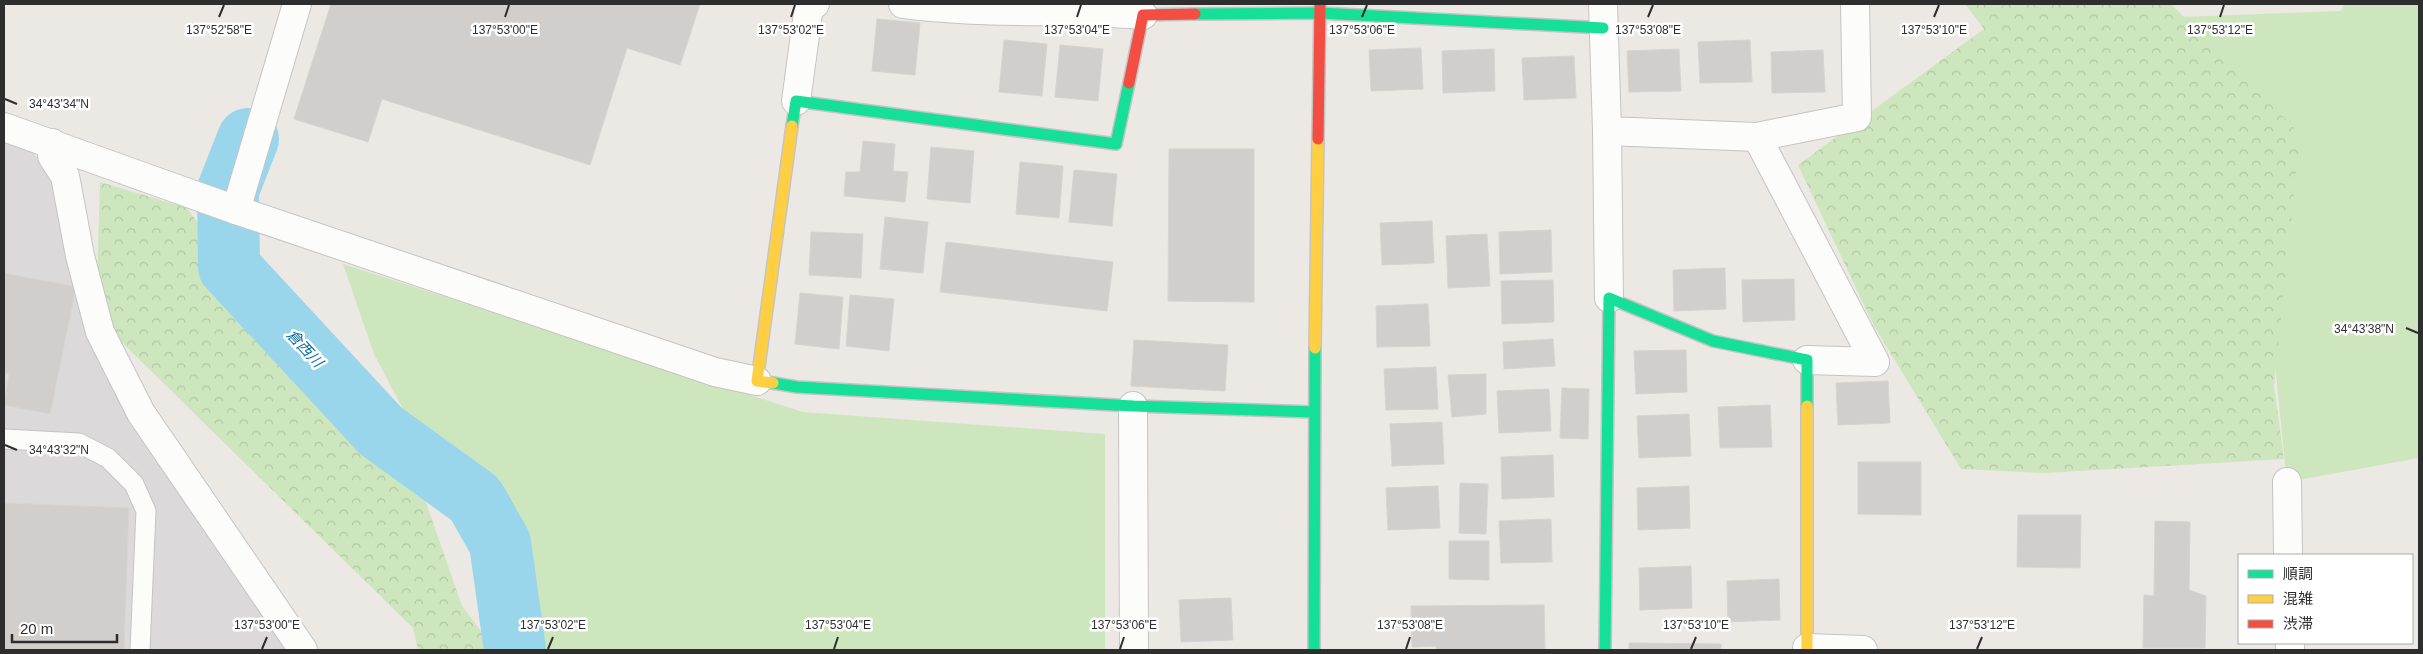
<svg xmlns="http://www.w3.org/2000/svg" width="2423" height="654" viewBox="0 0 2423 654" font-family="Helvetica,'Noto Sans JP',sans-serif">
  <defs>
    <pattern id="forest-crowns" width="20" height="18" patternUnits="userSpaceOnUse" patternTransform="scale(1.25)"><rect width="20" height="18" fill="#cee6be"/><path d="M2 6a3 3 0 1 1 6 0M12 15a3 3 0 1 1 6 0" fill="none" stroke="#b1c6a4"/></pattern>
  </defs>
  <rect width="100%" height="100%" fill="#ece8e4"/>
  <polygon fill="#dcd9db" points="4,135 16,139 33,152 57,188 88,326 289,650 4,650"/>
  <g fill="#cee6be">
    <polygon points="2344,4 2419,4 2419,458 2287,482 2268,295 2181,17 2341,11"/>
    <polygon points="343,264 803,412 1105,434 1105,650 530,650 374,354"/>
  </g>
  <g fill="url(#forest-crowns)">
    <polygon points="1965,4 2171,4 2300,134 2274,386 2284,459 2045,473 1961,469 1874,326 1798,165 1984,29"/>
    <polygon points="100,182 187,208 327,399 407,448 462,606 495,650 418,650 413,628 96,317"/>
  </g>
  <g fill="none" stroke-linecap="round" stroke-linejoin="round">
    <polyline stroke="#99d6ec" stroke-width="62" points="248,139 228,190 229,267 381,431 475,499 500,543 515,650"/>
  </g>
  <g fill="#d1cecb" stroke="#d7d4d0">
    <polygon points="331,4 700,4 680,65 627,48 590,165 382,99 368,142 294,119"/>
    <polygon points="877,19 920,23 915,75 872,71"/>
    <polygon points="1004,40 1047,44 1042,96 999,92"/>
    <polygon points="1750,40 1752,82 1700,83 1698,42"/>
    <polygon points="1060,45 1103,49 1098,101 1055,97"/>
    <polygon points="1421,48 1423,89 1371,91 1369,50"/>
    <polygon points="1494,49 1495,91 1443,93 1442,51"/>
    <polygon points="1679,49 1681,91 1629,92 1627,51"/>
    <polygon points="1823,50 1825,92 1772,93 1771,52"/>
    <polygon points="1574,56 1576,98 1524,100 1522,58"/>
    <polygon points="863,141 895,144 893,171 908,172 905,202 844,196 846,172 860,172"/>
    <polygon points="931,147 974,151 970,203 927,199"/>
    <polygon points="1169,149 1254,149 1254,302 1168,301"/>
    <polygon points="1020,162 1063,166 1059,218 1016,214"/>
    <polygon points="1074,170 1117,174 1112,226 1069,222"/>
    <polygon points="885,217 928,222 923,273 880,269"/>
    <polygon points="1432,221 1434,263 1382,265 1380,223"/>
    <polygon points="1551,230 1552,272 1500,274 1499,232"/>
    <polygon points="811,232 863,234 861,278 809,275"/>
    <polygon points="1487,234 1490,286 1448,288 1446,236"/>
    <polygon points="946,242 1113,262 1107,311 940,292"/>
    <polygon points="1725,268 1726,309 1674,311 1673,270"/>
    <polygon points="4,273 76,287 50,414 4,405 9,374 4,373"/>
    <polygon points="1794,279 1795,320 1743,322 1742,280"/>
    <polygon points="1553,280 1554,322 1502,324 1501,281"/>
    <polygon points="800,293 843,297 839,349 795,344"/>
    <polygon points="850,295 894,299 889,351 846,346"/>
    <polygon points="1428,304 1430,346 1377,347 1376,306"/>
    <polygon points="1553,339 1555,366 1504,369 1503,342"/>
    <polygon points="1134,340 1228,345 1225,391 1131,386"/>
    <polygon points="1686,350 1687,392 1636,394 1634,351"/>
    <polygon points="1436,367 1438,409 1386,410 1384,369"/>
    <polygon points="1486,374 1486,414 1452,417 1448,375"/>
    <polygon points="1888,381 1890,423 1838,425 1836,383"/>
    <polygon points="1562,388 1589,389 1588,439 1560,438"/>
    <polygon points="1549,389 1551,431 1499,433 1497,391"/>
    <polygon points="1770,405 1772,447 1720,448 1718,407"/>
    <polygon points="1689,414 1691,456 1639,458 1637,416"/>
    <polygon points="1442,422 1444,464 1392,466 1390,424"/>
    <polygon points="1553,455 1554,497 1502,499 1501,457"/>
    <polygon points="1858,462 1921,462 1921,515 1858,514"/>
    <polygon points="1460,483 1488,484 1486,534 1459,533"/>
    <polygon points="1438,486 1440,528 1388,530 1386,488"/>
    <polygon points="1689,486 1690,528 1638,530 1637,488"/>
    <polygon points="4,503 129,508 124,650 4,650"/>
    <polygon points="2018,515 2081,515 2080,568 2017,567"/>
    <polygon points="1551,519 1552,562 1501,563 1499,521"/>
    <polygon points="2155,521 2190,522 2189,590 2206,596 2205,648 2143,648 2144,595 2154,596"/>
    <polygon points="1449,541 1489,541 1489,580 1449,579"/>
    <polygon points="1691,566 1692,608 1640,610 1639,568"/>
    <polygon points="1779,579 1780,620 1728,622 1727,581"/>
    <polygon points="1231,598 1233,640 1181,642 1179,600"/>
    <polygon points="1544,605 1545,650 1436,650 1436,646 1412,647 1411,606"/>
    <polygon points="1629,643 1721,644 1721,650 1629,650"/>
  </g>
  <g fill="none" stroke-linecap="round" stroke-linejoin="round">
    <g stroke="#c5c4c5" stroke-width="21">
      <polyline id="lane" points="4,439 79,443 108,458 134,484 146,511 140,650"/>
    </g>
    <g stroke="#c5c4c5" stroke-width="30">
      <g id="street">
        <path d="M903 4C983 15 1063 8 1143 15"/>
        <polyline points="1603,4 1607,131 1757,137 1857,117 1855,4"/>
        <polyline points="796,101 809,6 815,4"/>
        <polyline points="4,127 236,210 715,372 757,381"/>
        <polyline points="1607,131 1609,298"/>
        <polyline points="1757,137 1875,362 1807,360"/>
        <polyline points="52,143 52,156 65,176 80,256 100,332 141,413 303,650"/>
        <polyline points="236,210 297,4"/>
        <polyline points="1133,406 1134,650"/>
        <polyline points="2287,482 2288,555"/>
        <polyline points="2290,643 2290,650"/>
        <polyline points="1807,648 1863,650"/>
      </g>
    </g>
    <g stroke="#c5c4c5" stroke-width="14">
      <g id="fast">
        <polyline points="1195,14 1320,13 1603,28"/>
        <polyline points="792,126 796,101 1116,144 1129,83"/>
        <polyline points="773,383 797,387 1133,406 1314,412"/>
        <polyline points="1314,650 1315,348"/>
        <polyline points="1605,650 1609,298 1713,341 1807,360 1807,406"/>
      </g>
    </g>
    <g stroke="#c5c4c5" stroke-width="14">
      <g id="slow">
        <polyline points="1315,348 1318,139"/>
        <polyline points="773,383 757,381 792,126"/>
        <polyline points="1807,406 1807,650"/>
      </g>
    </g>
    <g stroke="#c5c4c5" stroke-width="14">
      <g id="jam">
        <polyline points="1129,83 1143,15 1195,14"/>
        <polyline points="1318,139 1320,4"/>
      </g>
    </g>
    <use href="#lane" stroke="#fcfcfb" stroke-width="19"/>
    <use href="#street" stroke="#fcfcfb" stroke-width="28"/>
    <use href="#fast" stroke="#16e098" stroke-width="11"/>
    <use href="#slow" stroke="#ffcf43" stroke-width="11"/>
    <use href="#jam" stroke="#f24e42" stroke-width="11"/>
  </g>
  <path fill="none" stroke="#2e2e2e" stroke-width="2" d="M219 17 224 5M505 17 509 5M791 17 795 5M1077 17 1081 5M1362 17 1367 5M1648 17 1653 5M1934 17 1939 5M2220 17 2224 5M5 99 17 104M2406 328 2418 333M5 445 17 450M262 649 267 637M548 649 553 637M834 649 838 637M1120 649 1124 637M1406 649 1410 637M1691 649 1696 637M1977 649 1982 637"/>
  <g text-anchor="middle" dominant-baseline="central" stroke-width="5" stroke-linejoin="round" paint-order="stroke">
    <g font-size="15" font-style="italic" fill="#0d6fa3" stroke="#fff">
      <text transform="translate(305 348) rotate(47)">倉西川</text>
    </g>
  </g>
  <g font-size="12" text-anchor="middle" fill="#2e2e2e" stroke="#fff" stroke-width="5" stroke-linejoin="round" paint-order="stroke">
    <text x="219" y="34">137°52'58"E</text>
    <text x="791" y="34">137°53'02"E</text>
    <text x="1362" y="34">137°53'06"E</text>
    <text x="1934" y="34">137°53'10"E</text>
    <text x="505" y="34">137°53'00"E</text>
    <text x="1077" y="34">137°53'04"E</text>
    <text x="1648" y="34">137°53'08"E</text>
    <text x="2220" y="34">137°53'12"E</text>
    <text x="59" y="108">34°43'34"N</text>
    <text x="2364" y="333">34°43'38"N</text>
    <text x="59" y="454">34°43'32"N</text>
    <text x="267" y="629">137°53'00"E</text>
    <text x="553" y="629">137°53'02"E</text>
    <text x="838" y="629">137°53'04"E</text>
    <text x="1124" y="629">137°53'06"E</text>
    <text x="1410" y="629">137°53'08"E</text>
    <text x="1696" y="629">137°53'10"E</text>
    <text x="1982" y="629">137°53'12"E</text>
  </g>
  <rect width="2423" height="654" fill="none" stroke="#2e2e2e" stroke-width="10"/>
  <rect x="2238" y="554" width="175" height="90" fill="#ffffff" stroke="#ababab"/>
  <rect x="2248" y="570" width="25" height="8" fill="#16e098" stroke="#ababab"/>
  <text x="2283" y="579" font-size="15" fill="#2e2e2e">順調</text>
  <rect x="2248" y="595" width="25" height="8" fill="#ffcf43" stroke="#ababab"/>
  <text x="2283" y="604" font-size="15" fill="#2e2e2e">混雑</text>
  <rect x="2248" y="620" width="25" height="8" fill="#f24e42" stroke="#ababab"/>
  <text x="2283" y="629" font-size="15" fill="#2e2e2e">渋滞</text>
  <path d="M12 634v8h105v-8" fill="none" stroke="#2e2e2e" stroke-width="2.5"/>
  <text x="20" y="634" font-size="15" fill="#2e2e2e" stroke="#ffffff" stroke-width="4" paint-order="stroke">20 m</text>
</svg>
